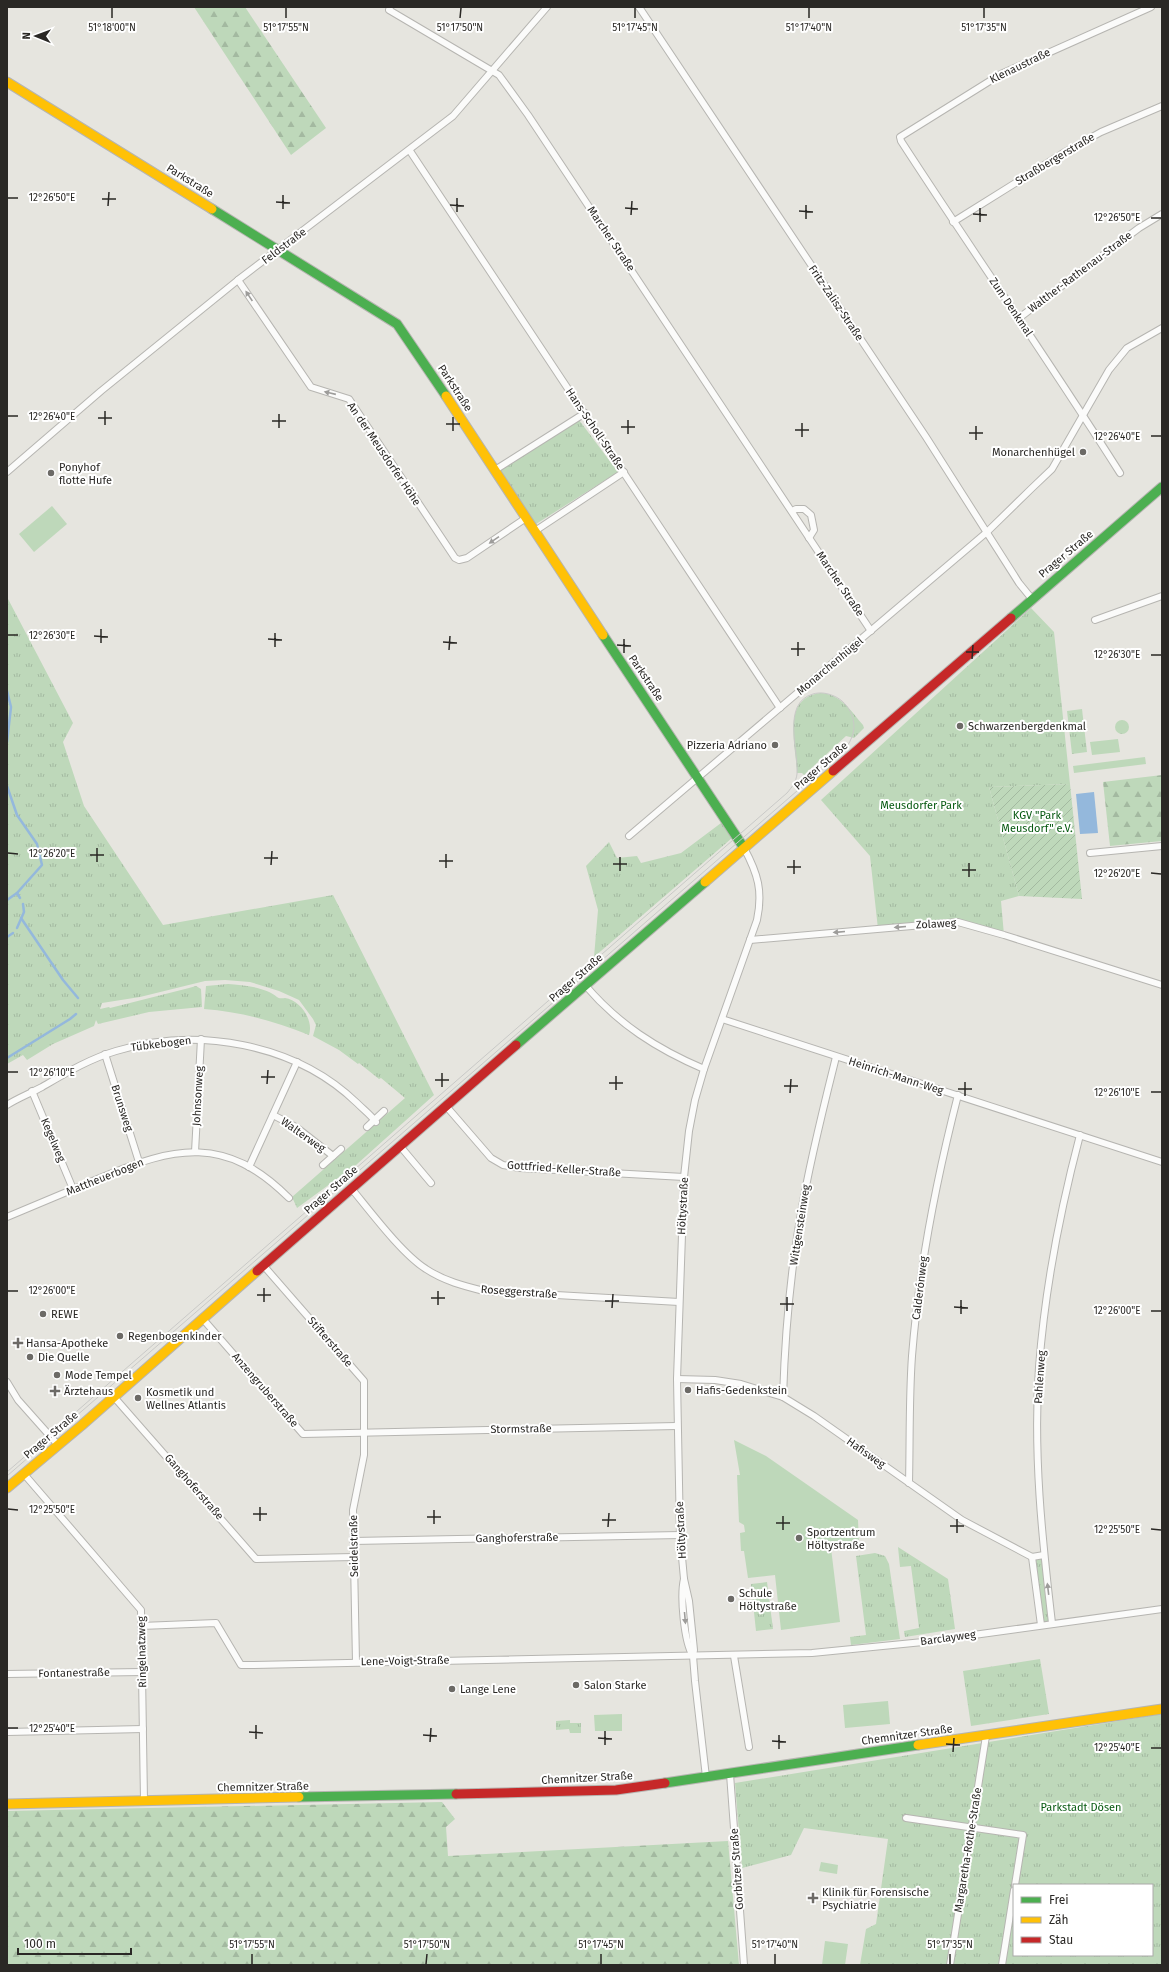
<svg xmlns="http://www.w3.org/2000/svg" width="1169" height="1972" viewBox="0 0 1169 1972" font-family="'Fira Sans',sans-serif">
  <defs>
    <pattern id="grass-tufts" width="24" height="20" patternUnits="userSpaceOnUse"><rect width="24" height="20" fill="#bed8ba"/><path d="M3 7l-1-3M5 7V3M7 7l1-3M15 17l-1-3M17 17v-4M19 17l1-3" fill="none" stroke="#a3b9a0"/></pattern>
    <pattern id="forest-firs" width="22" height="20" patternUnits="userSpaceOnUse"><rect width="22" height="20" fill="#bed8ba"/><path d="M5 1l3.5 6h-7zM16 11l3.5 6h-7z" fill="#a3b9a0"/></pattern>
    <pattern id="garden-furrows" width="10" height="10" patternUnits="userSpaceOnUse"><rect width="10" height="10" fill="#bed8ba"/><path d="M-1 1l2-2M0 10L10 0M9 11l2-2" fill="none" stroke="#a3b9a0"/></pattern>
  </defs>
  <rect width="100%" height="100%" fill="#e6e5df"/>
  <g fill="url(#grass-tufts)" fill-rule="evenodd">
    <polygon points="579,420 618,472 536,524 500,469"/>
    <polygon points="7,597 73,723 63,742 84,806 163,925 333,895 434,1095 356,1165 297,1208 292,1197 405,1098 381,1078 379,1079 359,1063 358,1064 339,1050 313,1036 316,1025 313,1019 299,1000 279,991 250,982 225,980 205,981 140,997 102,1003 100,1009 109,1007 110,1008 189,988 196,986 201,989 202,1007 149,1012 98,1024 96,1020 94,1026 53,1044 27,1060 23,1055 7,1064"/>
    <polygon points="1031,608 1054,632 1070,784 989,787 1019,896 1001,901 1004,935 958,922 878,929 870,856 821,800"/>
    <path d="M820 693C841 694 851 711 863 725L864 728 854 738 846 736 804 775 802 773H797C796 746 781 698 820 693Z"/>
    <polygon points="1082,709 1087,752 1072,754 1067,711"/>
    <circle cx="1122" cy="727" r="7"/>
    <polygon points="721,823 732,838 594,957 598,910 586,866 609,842 617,858 637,856 641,863 681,853"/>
    <path d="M228 984C243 985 266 987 277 997 279 999 283 998 285 998 300 1000 314 1020 309 1035 275 1021 241 1012 204 1009L206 986Z"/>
    <polygon points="898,1547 948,1579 955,1629 905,1637 904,1631 919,1628 911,1566 900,1567"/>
    <polygon points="875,1553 885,1556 889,1564 900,1639 851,1645 850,1637 866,1635 856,1556"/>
    <polygon points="1044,1555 1052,1623 1041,1625 1032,1557"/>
    <polygon points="767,1582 773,1629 756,1631 751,1584"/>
    <polygon points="1040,1659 1049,1714 971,1726 963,1671"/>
    <path d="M1162 1714V1965H860L866 1929 876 1924 888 1839 804 1828 791 1855 742 1868 735 1783ZM1014 1885H1152V1955H1014Z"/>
    <polygon points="570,1720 570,1723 581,1723 581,1733 570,1733 569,1729 556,1730 556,1721"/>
  </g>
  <g fill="url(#forest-firs)">
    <polygon points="194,7 245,7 326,128 291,155"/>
    <polygon points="1162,775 1162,841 1110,846 1103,782"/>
    <polygon points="442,1802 455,1819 446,1827 448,1856 728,1841 739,1965 7,1965 7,1811"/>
  </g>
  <polygon fill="url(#garden-furrows)" points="1070,784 1082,899 1019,896 989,787"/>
  <g fill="#bed8ba">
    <polygon points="52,506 67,524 34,552 19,534"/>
    <polygon points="1118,739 1120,752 1092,755 1090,742"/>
    <polygon points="1145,757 1146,764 1074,773 1073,766"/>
    <polygon points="734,1440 766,1456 858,1520 859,1543 831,1548 840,1622 781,1630 775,1575 748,1578 744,1551 741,1551 740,1533 745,1532 744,1525 739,1522 737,1475 740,1475"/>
    <polygon points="888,1701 890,1724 845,1728 843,1705"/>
    <polygon points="622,1714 622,1731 595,1731 594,1715"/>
    <polygon points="821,1862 838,1865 837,1874 819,1871"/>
    <polygon points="825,1941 848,1944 845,1965 822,1965"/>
  </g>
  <polygon fill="#94b8dc" points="1094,792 1098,833 1080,834 1076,794"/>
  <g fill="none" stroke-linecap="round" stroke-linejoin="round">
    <g stroke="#94b8dc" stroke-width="2.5">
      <polyline points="7,691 11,707 7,742"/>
      <polyline points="7,786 17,815 37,844 42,865 17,893 7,900"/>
      <polyline points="17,893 20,898"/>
      <polyline points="21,918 63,980 78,998"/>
      <polyline points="17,928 24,912 23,904"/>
      <polyline points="7,937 13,933"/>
      <polyline points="7,1058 70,1019 76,1014"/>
    </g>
    <g stroke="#b6b5b1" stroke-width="8">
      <g id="street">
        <polyline points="390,7 389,10 499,75 528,115 871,631"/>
        <polyline points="639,7 926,437 1019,583 1032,599"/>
        <polyline points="410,151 780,708"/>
        <polyline points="953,222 1065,152 1101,132 1162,106"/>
        <polyline points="238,280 311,387 349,399 455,558 459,560 467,558 526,518"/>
        <polyline points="1019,318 1139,228 1162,214"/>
        <polyline points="495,470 585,413"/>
        <polyline points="7,472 101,391 238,280 453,116 547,7"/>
        <path d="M1120 473C1049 361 973 252 901 141L900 137 1001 74 1151 7"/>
        <polyline points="792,511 796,509 804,509 811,515 814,530 809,538"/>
        <polyline points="535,531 624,472"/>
        <polyline points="1095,620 1162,596"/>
        <polyline points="629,836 934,577 987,532 1031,489 1052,469 1109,370 1127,348 1162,328"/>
        <polyline points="1090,853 1162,846"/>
        <polyline points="750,940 958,922 1004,935 1162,985"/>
        <path d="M585 985C618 1024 657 1049 704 1069"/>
        <polyline points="722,1019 1162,1162"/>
        <polyline points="105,1054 139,1162"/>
        <polyline points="32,1091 73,1189"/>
        <path d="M7 1105C18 1098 31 1093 42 1087 66 1073 89 1059 116 1051 196 1026 295 1043 357 1103 363 1109 371 1115 376 1122"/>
        <polyline points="446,1106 491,1158 503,1165 520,1168 684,1177"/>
        <polyline points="273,1115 296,1127 333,1156"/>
        <polyline points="367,1127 384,1111"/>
        <polyline points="400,1146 431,1183"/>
        <polyline points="195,1152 201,1039"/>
        <polyline points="323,1165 341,1149"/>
        <polyline points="249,1167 297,1062"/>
        <path d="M351 1188C370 1211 402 1254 426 1269 444 1281 464 1286 484 1291L679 1302"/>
        <path d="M7 1217C38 1204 69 1191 100 1178 175 1146 226 1135 289 1198"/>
        <polyline points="263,1265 364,1381 364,1455 353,1510 356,1662"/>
        <polyline points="202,1318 303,1434 677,1426"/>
        <polyline points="677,1379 715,1380 741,1384 783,1397 814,1416 962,1520 1032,1557 1044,1555"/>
        <polyline points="7,1382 18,1400 58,1445"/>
        <polyline points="114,1397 256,1559 354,1557"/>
        <path d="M783 1397C785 1335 790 1274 801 1213 810 1160 823 1109 836 1057"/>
        <polyline points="24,1474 141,1610 144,1801"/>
        <path d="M909 1483C910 1441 909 1398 912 1356 919 1267 936 1181 958 1095"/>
        <polyline points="353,1541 680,1535"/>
        <polyline points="1032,1557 1041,1625"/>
        <polyline points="684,1579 689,1601 694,1650 693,1656 695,1681 706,1777"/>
        <path d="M1052 1623C1042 1538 1033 1453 1039 1367 1045 1288 1060 1211 1080 1135"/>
        <polyline points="141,1626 216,1623 241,1665 252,1665 812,1653 923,1642 1162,1609"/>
        <path d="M693 1656C684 1642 680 1596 684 1579L680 1535 677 1379 684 1177 689 1131 695 1100 704 1069 757 920C763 891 758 874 744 848"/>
        <polyline points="734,1656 749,1747"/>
        <polyline points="7,1674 142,1672"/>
        <polyline points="7,1732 143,1729"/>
        <polyline points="730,1774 744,1965"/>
        <polyline points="906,1818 1023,1835 1015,1885"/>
        <polyline points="950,1965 986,1736"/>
        <polyline points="1002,1965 1014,1890"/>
      </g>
    </g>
    <g stroke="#b6b5b1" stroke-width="11">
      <g id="fast">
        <polyline points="212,209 397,324 446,396"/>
        <polyline points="1011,618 1162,487"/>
        <polyline points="603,635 744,848"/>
        <polyline points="516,1045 705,882"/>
        <polyline points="665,1783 918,1745"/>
        <polyline points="299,1797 456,1794"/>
      </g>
    </g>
    <g stroke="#b6b5b1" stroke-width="11">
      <g id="slow">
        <polyline points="7,82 212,209"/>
        <polyline points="446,396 603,635"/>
        <polyline points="705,882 833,771"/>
        <polyline points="7,1488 82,1425 257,1271"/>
        <polyline points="918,1745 1162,1709"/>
        <polyline points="7,1804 299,1797"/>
      </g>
    </g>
    <g stroke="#b6b5b1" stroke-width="11">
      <g id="jam">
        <polyline points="833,771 1011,618"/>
        <polyline points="257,1271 516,1045"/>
        <polyline points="456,1794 616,1790 665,1783"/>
      </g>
    </g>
    <use href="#street" stroke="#fbfbfa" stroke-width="6"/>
    <use href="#fast" stroke="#4caf50" stroke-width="9"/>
    <use href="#slow" stroke="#ffc107" stroke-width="9"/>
    <use href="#jam" stroke="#c62828" stroke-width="9"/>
    <path stroke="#c9c9c7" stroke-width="1" d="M7 1472 787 793C792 787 796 782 797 774 799 751 781 703 813 694 820 692 827 693 834 696 850 703 859 723 851 739 848 747 841 752 835 758L7 1476"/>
  </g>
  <defs><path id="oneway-solid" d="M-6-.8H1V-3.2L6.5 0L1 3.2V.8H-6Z"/></defs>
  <g fill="#9d9c9a">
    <use href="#oneway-solid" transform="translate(249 296) rotate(-124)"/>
    <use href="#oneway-solid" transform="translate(330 393) rotate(-167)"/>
    <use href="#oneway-solid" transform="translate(494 540) rotate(146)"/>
    <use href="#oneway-solid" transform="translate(900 927) rotate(175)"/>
    <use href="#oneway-solid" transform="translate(839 932) rotate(175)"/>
    <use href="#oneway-solid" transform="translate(1048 1589) rotate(-97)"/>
    <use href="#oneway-solid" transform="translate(685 1618) rotate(85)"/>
  </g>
  <path fill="none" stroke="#2a2825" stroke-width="1.5" d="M112 18V8M286 18V8M460 18 461 8M635 18V8M809 18V8M984 18V8M8 198H18M102 199H116M276 202 290 203M450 205 464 206M108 206 109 192M625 208 638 209M283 209V195M799 211 813 212M457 212V198M973 214 987 215M631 215 632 201M1151 218H1161M806 219V205M980 222V208M8 416H18M98 418H112M272 421H286M446 424H460M105 425V411M621 427H635M279 428V414M795 430H809M453 431V417M969 433H983M628 434V420M1151 436H1161M802 437V423M976 440V426M8 635H18M94 636 108 637M268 639 282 640M443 642 457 643M101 643V629M617 645 631 646M275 647V633M791 649H805M449 650 450 636M966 652H979M624 653V639M1151 655H1161M798 656V642M972 659 973 645M8 853 18 854M90 855H104M264 858H278M439 861H453M97 862V848M613 864H627M271 865 272 851M787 867H801M446 868V854M962 870H976M620 871V857M1151 873 1161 874M794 874V860M969 877V863M8 1072H18M261 1077H275M435 1080H449M609 1083H623M267 1084 268 1070M784 1086H798M442 1087V1073M958 1089H972M616 1090V1076M1151 1092H1161M790 1093 791 1079M965 1096V1082M8 1291H18M257 1295H271M431 1298H445M605 1301H619M264 1302V1288M780 1304H794M438 1305V1291M954 1307 968 1308M612 1308 613 1294M787 1311V1297M1151 1311H1161M961 1314V1300M8 1509 18 1510M253 1514H267M427 1517H441M602 1520H616M260 1521V1507M776 1523H790M434 1524V1510M950 1526H964M608 1527 609 1513M1151 1529 1161 1530M783 1530V1516M957 1533V1519M8 1728H18M249 1732 263 1733M423 1735 437 1736M598 1738 612 1739M256 1739V1725M772 1741 786 1742M430 1742 431 1728M946 1744 960 1745M605 1745V1731M1151 1748H1161M779 1749V1735M953 1752 954 1738M252 1964V1954M426 1964 427 1954M601 1964V1954M775 1964V1954M950 1964V1954"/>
  <g fill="#6c6a66" stroke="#fff" stroke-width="1.5">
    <circle cx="1083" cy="452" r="4"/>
    <circle cx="51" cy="473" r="4"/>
    <circle cx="960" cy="726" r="4"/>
    <circle cx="775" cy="745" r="4"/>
    <circle cx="43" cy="1314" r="4"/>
    <circle cx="120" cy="1336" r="4"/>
    <path d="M16 1337h4v4h4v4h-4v4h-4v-4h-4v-4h4z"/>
    <circle cx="30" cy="1357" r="4"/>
    <circle cx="57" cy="1375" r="4"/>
    <circle cx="688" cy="1390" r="4"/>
    <path d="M53 1385h4v4h4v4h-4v4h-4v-4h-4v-4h4z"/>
    <circle cx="138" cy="1398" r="4"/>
    <circle cx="799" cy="1538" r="4"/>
    <circle cx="731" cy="1599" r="4"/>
    <circle cx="576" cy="1685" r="4"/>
    <circle cx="452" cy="1689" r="4"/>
    <path d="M811 1892h4v4h4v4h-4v4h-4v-4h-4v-4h4z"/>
  </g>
  <g text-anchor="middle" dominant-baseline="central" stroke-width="4" stroke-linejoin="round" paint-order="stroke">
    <g font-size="11" fill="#2a2825" stroke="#fff">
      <text transform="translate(1020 66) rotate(-26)">Klenaustraße</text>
      <text transform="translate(1055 159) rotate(-31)">Straßbergerstraße</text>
      <text transform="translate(190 181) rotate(32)">Parkstraße</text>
      <text transform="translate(611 239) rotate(56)">Marcher Straße</text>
      <text transform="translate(284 246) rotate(-37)">Feldstraße</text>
      <text transform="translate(1080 272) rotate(-37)">Walther-Rathenau-Straße</text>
      <text transform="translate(836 303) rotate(56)">Fritz-Zalisz-Straße</text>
      <text transform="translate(1011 307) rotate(56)">Zum Denkmal</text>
      <text transform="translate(455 388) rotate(57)">Parkstraße</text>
      <text transform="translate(595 429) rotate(56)">Hans-Scholl-Straße</text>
      <text transform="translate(384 454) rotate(56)">An der Meusdorfer Höhe</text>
      <text transform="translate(1066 554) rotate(-40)">Prager Straße</text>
      <text transform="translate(840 584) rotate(56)">Marcher Straße</text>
      <text transform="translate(830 666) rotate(-40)">Monarchenhügel</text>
      <text transform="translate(646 678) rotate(56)">Parkstraße</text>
      <text transform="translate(821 766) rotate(-41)">Prager Straße</text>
      <text transform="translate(936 924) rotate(-3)">Zolaweg</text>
      <text transform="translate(576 978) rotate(-41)">Prager Straße</text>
      <text transform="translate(161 1044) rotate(-7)">Tübkebogen</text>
      <text transform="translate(896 1076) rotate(18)">Heinrich-Mann-Weg</text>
      <text transform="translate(198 1096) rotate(-87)">Johnsonweg</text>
      <text transform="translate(122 1108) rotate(72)">Brunsweg</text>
      <text transform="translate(303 1135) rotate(35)">Walterweg</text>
      <text transform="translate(53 1140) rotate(67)">Kegelweg</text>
      <text transform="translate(564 1169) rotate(4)">Gottfried-Keller-Straße</text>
      <text transform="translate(105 1177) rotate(-22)">Mattheuerbogen</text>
      <text transform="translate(331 1190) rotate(-41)">Prager Straße</text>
      <text transform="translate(683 1206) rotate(-87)">Höltystraße</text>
      <text transform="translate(800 1225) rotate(-81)">Wittgensteinweg</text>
      <text transform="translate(920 1288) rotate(-83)">Calderónweg</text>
      <text transform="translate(519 1292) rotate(4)">Roseggerstraße</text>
      <text transform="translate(330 1342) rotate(49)">Stifterstraße</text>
      <text transform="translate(1040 1377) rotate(-86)">Pahlenweg</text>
      <text transform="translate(265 1390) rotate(49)">Anzengruberstraße</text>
      <text transform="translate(521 1429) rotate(-1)">Stormstraße</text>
      <text transform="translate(51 1435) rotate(-40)">Prager Straße</text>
      <text transform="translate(866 1453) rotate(35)">Hafisweg</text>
      <text transform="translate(194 1487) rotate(49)">Ganghoferstraße</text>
      <text transform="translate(681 1530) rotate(-93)">Höltystraße</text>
      <text transform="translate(517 1538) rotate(-1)">Ganghoferstraße</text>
      <text transform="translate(354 1546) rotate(-91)">Seidelstraße</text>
      <text transform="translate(948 1638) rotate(-8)">Barclayweg</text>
      <text transform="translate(142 1652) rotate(-91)">Ringelnatzweg</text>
      <text transform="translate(405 1661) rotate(-1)">Lene-Voigt-Straße</text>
      <text transform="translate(74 1673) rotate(-1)">Fontanestraße</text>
      <text transform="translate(907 1735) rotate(-8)">Chemnitzer Straße</text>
      <text transform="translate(587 1778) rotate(-3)">Chemnitzer Straße</text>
      <text transform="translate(263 1787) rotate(-1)">Chemnitzer Straße</text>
      <text transform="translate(968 1850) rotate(-81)">Margaretha-Rothe-Straße</text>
      <text transform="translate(737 1869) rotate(-94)">Gorbitzer Straße</text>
    </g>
    <g font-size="11" fill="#2a2825" stroke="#fff" text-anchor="start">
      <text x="1075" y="452" text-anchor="end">Monarchenhügel</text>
      <text x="59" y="467">Ponyhof<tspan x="59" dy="13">flotte Hufe</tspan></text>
      <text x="968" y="726">Schwarzenbergdenkmal</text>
      <text x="767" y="745" text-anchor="end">Pizzeria Adriano</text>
      <text x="51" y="1314">REWE</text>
      <text x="128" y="1336">Regenbogenkinder</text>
      <text x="26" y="1343">Hansa-Apotheke</text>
      <text x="38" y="1357">Die Quelle</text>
      <text x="65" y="1375">Mode Tempel</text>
      <text x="696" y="1390">Hafis-Gedenkstein</text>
      <text x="64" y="1391">Ärztehaus</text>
      <text x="146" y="1392">Kosmetik und<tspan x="146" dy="13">Wellnes Atlantis</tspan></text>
      <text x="807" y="1532">Sportzentrum<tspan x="807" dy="13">Höltystraße</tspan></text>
      <text x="739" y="1593">Schule<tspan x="739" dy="13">Höltystraße</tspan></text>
      <text x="584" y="1685">Salon Starke</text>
      <text x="460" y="1689">Lange Lene</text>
      <text x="822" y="1892">Klinik für Forensische<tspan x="822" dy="13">Psychiatrie</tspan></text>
    </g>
    <g font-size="11" fill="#065910" stroke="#fff">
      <text x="921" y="805">Meusdorfer Park</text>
      <text x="1037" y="815">KGV "Park<tspan x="1037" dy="13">Meusdorf" e.V.</tspan></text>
      <text x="1081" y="1807">Parkstadt Dösen</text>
    </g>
  </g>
  <g font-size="10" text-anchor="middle" fill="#2a2825" stroke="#fff" stroke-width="4" stroke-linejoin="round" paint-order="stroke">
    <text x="112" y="31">51°18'00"N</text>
    <text x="286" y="31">51°17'55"N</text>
    <text x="460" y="31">51°17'50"N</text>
    <text x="635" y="31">51°17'45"N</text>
    <text x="809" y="31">51°17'40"N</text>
    <text x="984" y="31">51°17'35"N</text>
    <text x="52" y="201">12°26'50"E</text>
    <text x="1117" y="221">12°26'50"E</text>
    <text x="52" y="420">12°26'40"E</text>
    <text x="1117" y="440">12°26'40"E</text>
    <text x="52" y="639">12°26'30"E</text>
    <text x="1117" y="658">12°26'30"E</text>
    <text x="52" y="857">12°26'20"E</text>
    <text x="1117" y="877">12°26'20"E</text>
    <text x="52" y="1076">12°26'10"E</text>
    <text x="1117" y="1096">12°26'10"E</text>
    <text x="52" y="1294">12°26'00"E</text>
    <text x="1117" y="1314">12°26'00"E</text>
    <text x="52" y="1513">12°25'50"E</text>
    <text x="1117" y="1533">12°25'50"E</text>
    <text x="52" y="1732">12°25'40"E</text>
    <text x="1117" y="1751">12°25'40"E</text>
    <text x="252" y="1948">51°17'55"N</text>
    <text x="427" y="1948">51°17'50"N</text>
    <text x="601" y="1948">51°17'45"N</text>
    <text x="775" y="1948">51°17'40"N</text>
    <text x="950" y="1948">51°17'35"N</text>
  </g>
  <rect width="1169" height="1972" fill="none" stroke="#2a2825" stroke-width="16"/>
  <rect x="1013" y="1884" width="140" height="72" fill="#ffffff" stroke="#aaa9a8"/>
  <rect x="1021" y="1897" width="20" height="6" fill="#4caf50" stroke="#aaa9a8"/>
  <text x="1049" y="1904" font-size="12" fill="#2a2825">Frei</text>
  <rect x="1021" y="1917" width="20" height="6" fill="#ffc107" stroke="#aaa9a8"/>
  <text x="1049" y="1924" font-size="12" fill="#2a2825">Zäh</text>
  <rect x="1021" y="1937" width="20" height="6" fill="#c62828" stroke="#aaa9a8"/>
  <text x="1049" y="1944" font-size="12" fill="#2a2825">Stau</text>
  <g transform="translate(36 36) rotate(271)" stroke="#ffffff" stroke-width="3" paint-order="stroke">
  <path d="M0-3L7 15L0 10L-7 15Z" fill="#2a2825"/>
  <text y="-6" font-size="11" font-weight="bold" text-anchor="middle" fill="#2a2825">N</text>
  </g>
  <path d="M18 1948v6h113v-6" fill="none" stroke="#2a2825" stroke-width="2"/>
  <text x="24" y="1948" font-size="12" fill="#2a2825" stroke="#ffffff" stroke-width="3" paint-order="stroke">100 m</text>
</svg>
